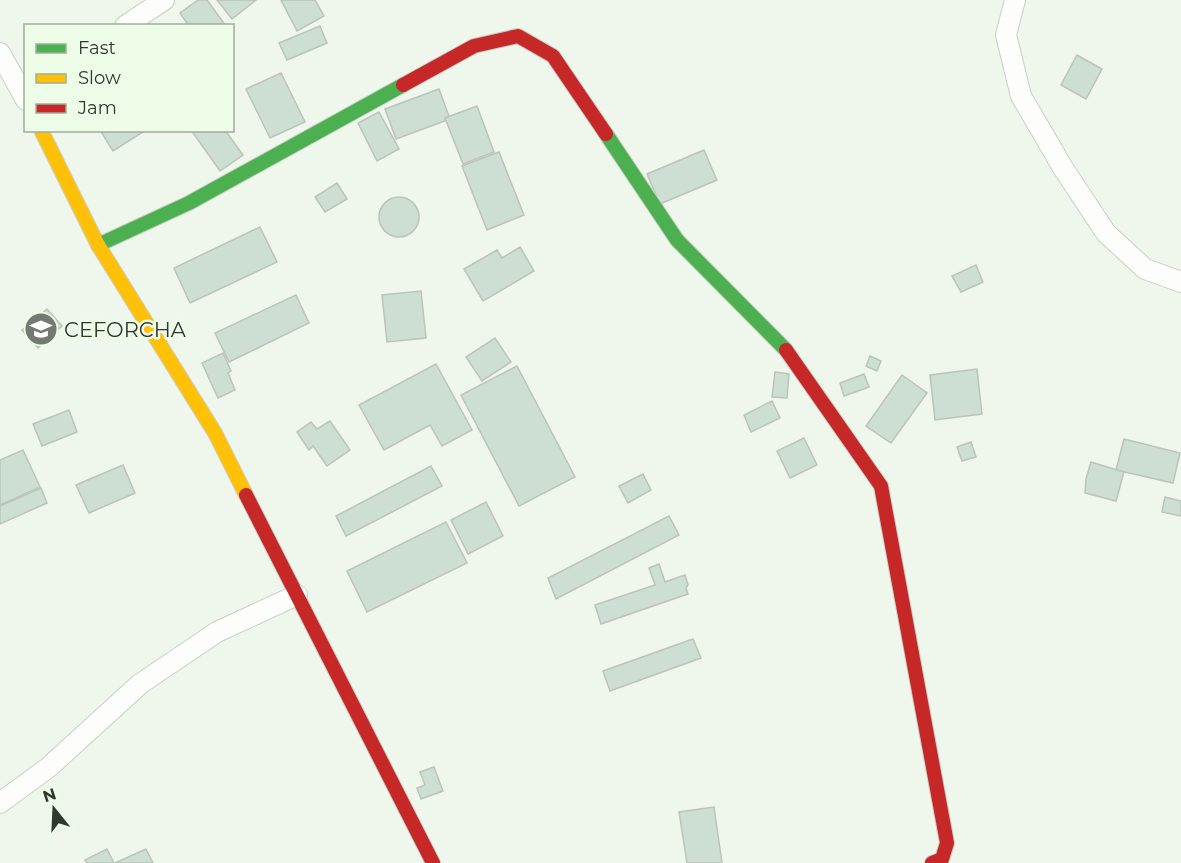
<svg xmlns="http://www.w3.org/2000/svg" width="1181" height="863" viewBox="0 0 1181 863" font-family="Montserrat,sans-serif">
  <rect width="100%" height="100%" fill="#eff7ec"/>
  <g fill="#cddfd2" stroke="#bbc3bb" stroke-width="1.5">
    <polygon points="198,0 207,0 226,26 189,26 180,13"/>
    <polygon points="217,0 256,0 232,19"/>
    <polygon points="281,0 315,0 324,16 297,31"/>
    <polygon points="320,26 327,43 287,60 279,43"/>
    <polygon points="1077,55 1102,69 1086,99 1061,85"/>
    <polygon points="281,73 305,122 270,138 246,89"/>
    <polygon points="439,89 450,119 396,139 385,109"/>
    <polygon points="477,106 494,152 463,164 445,118"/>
    <polygon points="379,112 399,149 377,161 358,123"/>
    <polygon points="100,130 146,130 113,151"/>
    <polygon points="191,130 225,130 243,155 220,171"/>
    <polygon points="704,150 717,180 660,204 647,174"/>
    <polygon points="499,152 524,215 487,230 462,166"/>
    <polygon points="337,183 347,199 325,212 315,197"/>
    <circle cx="399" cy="217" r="20"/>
    <polygon points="260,227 277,262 190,303 174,268"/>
    <polygon points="520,247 534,271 483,301 464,269 497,250 502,258"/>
    <polygon points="976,265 983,282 961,292 952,276"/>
    <polygon points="421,291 426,338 387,342 382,295"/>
    <polygon points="296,295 309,323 229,362 215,333"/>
    <polygon points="47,309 62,326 38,348 22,330"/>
    <polygon points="495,338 511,362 482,381 466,357"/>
    <polygon points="223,353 231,371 228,373 235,390 218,398 202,363"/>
    <polygon points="870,356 881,361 877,371 866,366"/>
    <polygon points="436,364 472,430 442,446 430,425 384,450 359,405"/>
    <polygon points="517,366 575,477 519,506 461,395"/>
    <polygon points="977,369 982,414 935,420 930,375"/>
    <polygon points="775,372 789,374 787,398 772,397"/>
    <polygon points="864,374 869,387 844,396 840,383"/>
    <polygon points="902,375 927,393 891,443 866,426"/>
    <polygon points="772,401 780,418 751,432 744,415"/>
    <polygon points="69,410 77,432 42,446 33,424"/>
    <polygon points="330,421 350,450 327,466 313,446 309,450 297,432 311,422 317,429"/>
    <polygon points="804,438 817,465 790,478 777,451"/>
    <polygon points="1124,439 1180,453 1173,483 1116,470"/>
    <polygon points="971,442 976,457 962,461 957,447"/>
    <polygon points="23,450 40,487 0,505 0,460"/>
    <polygon points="1091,462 1124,472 1116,501 1085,493 1086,479"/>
    <polygon points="123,465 135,493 89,513 76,485"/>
    <polygon points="431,466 442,486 346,536 336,516"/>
    <polygon points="643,474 651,490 628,503 619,486"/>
    <polygon points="41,488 47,503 0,524 0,506"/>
    <polygon points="1165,497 1181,501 1181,516 1162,512"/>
    <polygon points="486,502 503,536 468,554 451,520"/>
    <polygon points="669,516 679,535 556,599 548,578"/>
    <polygon points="446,522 467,563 367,612 347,571"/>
    <polygon points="659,564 665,582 685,575 688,585 686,588 688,594 601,624 595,605 655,585 649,568"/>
    <polygon points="693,639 701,658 610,691 603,671"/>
    <polygon points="434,767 443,791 421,799 417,788 425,785 420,772"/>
    <polygon points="714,807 722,863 687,863 679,812"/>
    <polygon points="107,849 114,863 87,863 85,860"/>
    <polygon points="146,849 153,863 115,863"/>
  </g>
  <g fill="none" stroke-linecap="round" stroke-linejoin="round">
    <g stroke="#c8cfc7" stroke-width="22">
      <g id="street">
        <polyline points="1015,0 1006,35 1021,96 1063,168 1106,233 1145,269 1181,282"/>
        <polyline points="125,26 164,0"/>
        <polyline points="0,53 26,100"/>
        <polyline points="0,803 49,767 140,684 217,632 297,595"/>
      </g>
    </g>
    <g stroke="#c8cfc7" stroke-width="16">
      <g id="fast">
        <polyline points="606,134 677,240 786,350"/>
        <polyline points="98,245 189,203 403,85"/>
      </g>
    </g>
    <g stroke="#c8cfc7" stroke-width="16">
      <polyline id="slow" points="41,130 98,245 215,433 246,495"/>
    </g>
    <g stroke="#c8cfc7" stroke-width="16">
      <g id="jam">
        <polyline points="403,85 474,46 518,36 553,56 606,134"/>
        <polyline points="786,350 881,486 947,843 942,859 932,863"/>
        <polyline points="246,495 433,863"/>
      </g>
    </g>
    <use href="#street" stroke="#fdfefc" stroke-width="20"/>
    <use href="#fast" stroke="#4caf50" stroke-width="14"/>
    <use href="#slow" stroke="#ffc107" stroke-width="14"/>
    <use href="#jam" stroke="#c62828" stroke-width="14"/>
  </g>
  <defs>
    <g id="university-disc" transform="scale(1.725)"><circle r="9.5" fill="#747a71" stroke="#ecfce7"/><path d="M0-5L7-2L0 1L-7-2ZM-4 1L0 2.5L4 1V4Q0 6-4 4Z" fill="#fff"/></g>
  </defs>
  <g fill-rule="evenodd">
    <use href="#university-disc" x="41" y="329"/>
  </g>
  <g text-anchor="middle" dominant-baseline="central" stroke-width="5" stroke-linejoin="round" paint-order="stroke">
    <g font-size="21" fill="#31372f" stroke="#ecfce7" text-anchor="start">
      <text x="64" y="329">CEFORCHA</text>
    </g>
  </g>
  <rect x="24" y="24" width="210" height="108" fill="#ecfce7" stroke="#a1ad9d" stroke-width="1.5"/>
  <rect x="36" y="44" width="30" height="9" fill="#4caf50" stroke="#a1ad9d" stroke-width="1.5"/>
  <text x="78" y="54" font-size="18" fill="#31372f">Fast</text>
  <rect x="36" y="74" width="30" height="9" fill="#ffc107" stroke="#a1ad9d" stroke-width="1.5"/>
  <text x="78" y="84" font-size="18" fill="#31372f">Slow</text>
  <rect x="36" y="104" width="30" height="9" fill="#c62828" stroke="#a1ad9d" stroke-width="1.5"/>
  <text x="78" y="114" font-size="18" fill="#31372f">Jam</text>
  <g transform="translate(54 809) rotate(342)" stroke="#ecfce7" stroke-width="4.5" paint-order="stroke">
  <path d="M0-4.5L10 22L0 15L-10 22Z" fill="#31372f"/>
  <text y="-9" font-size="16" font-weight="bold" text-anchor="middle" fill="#31372f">N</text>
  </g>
</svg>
